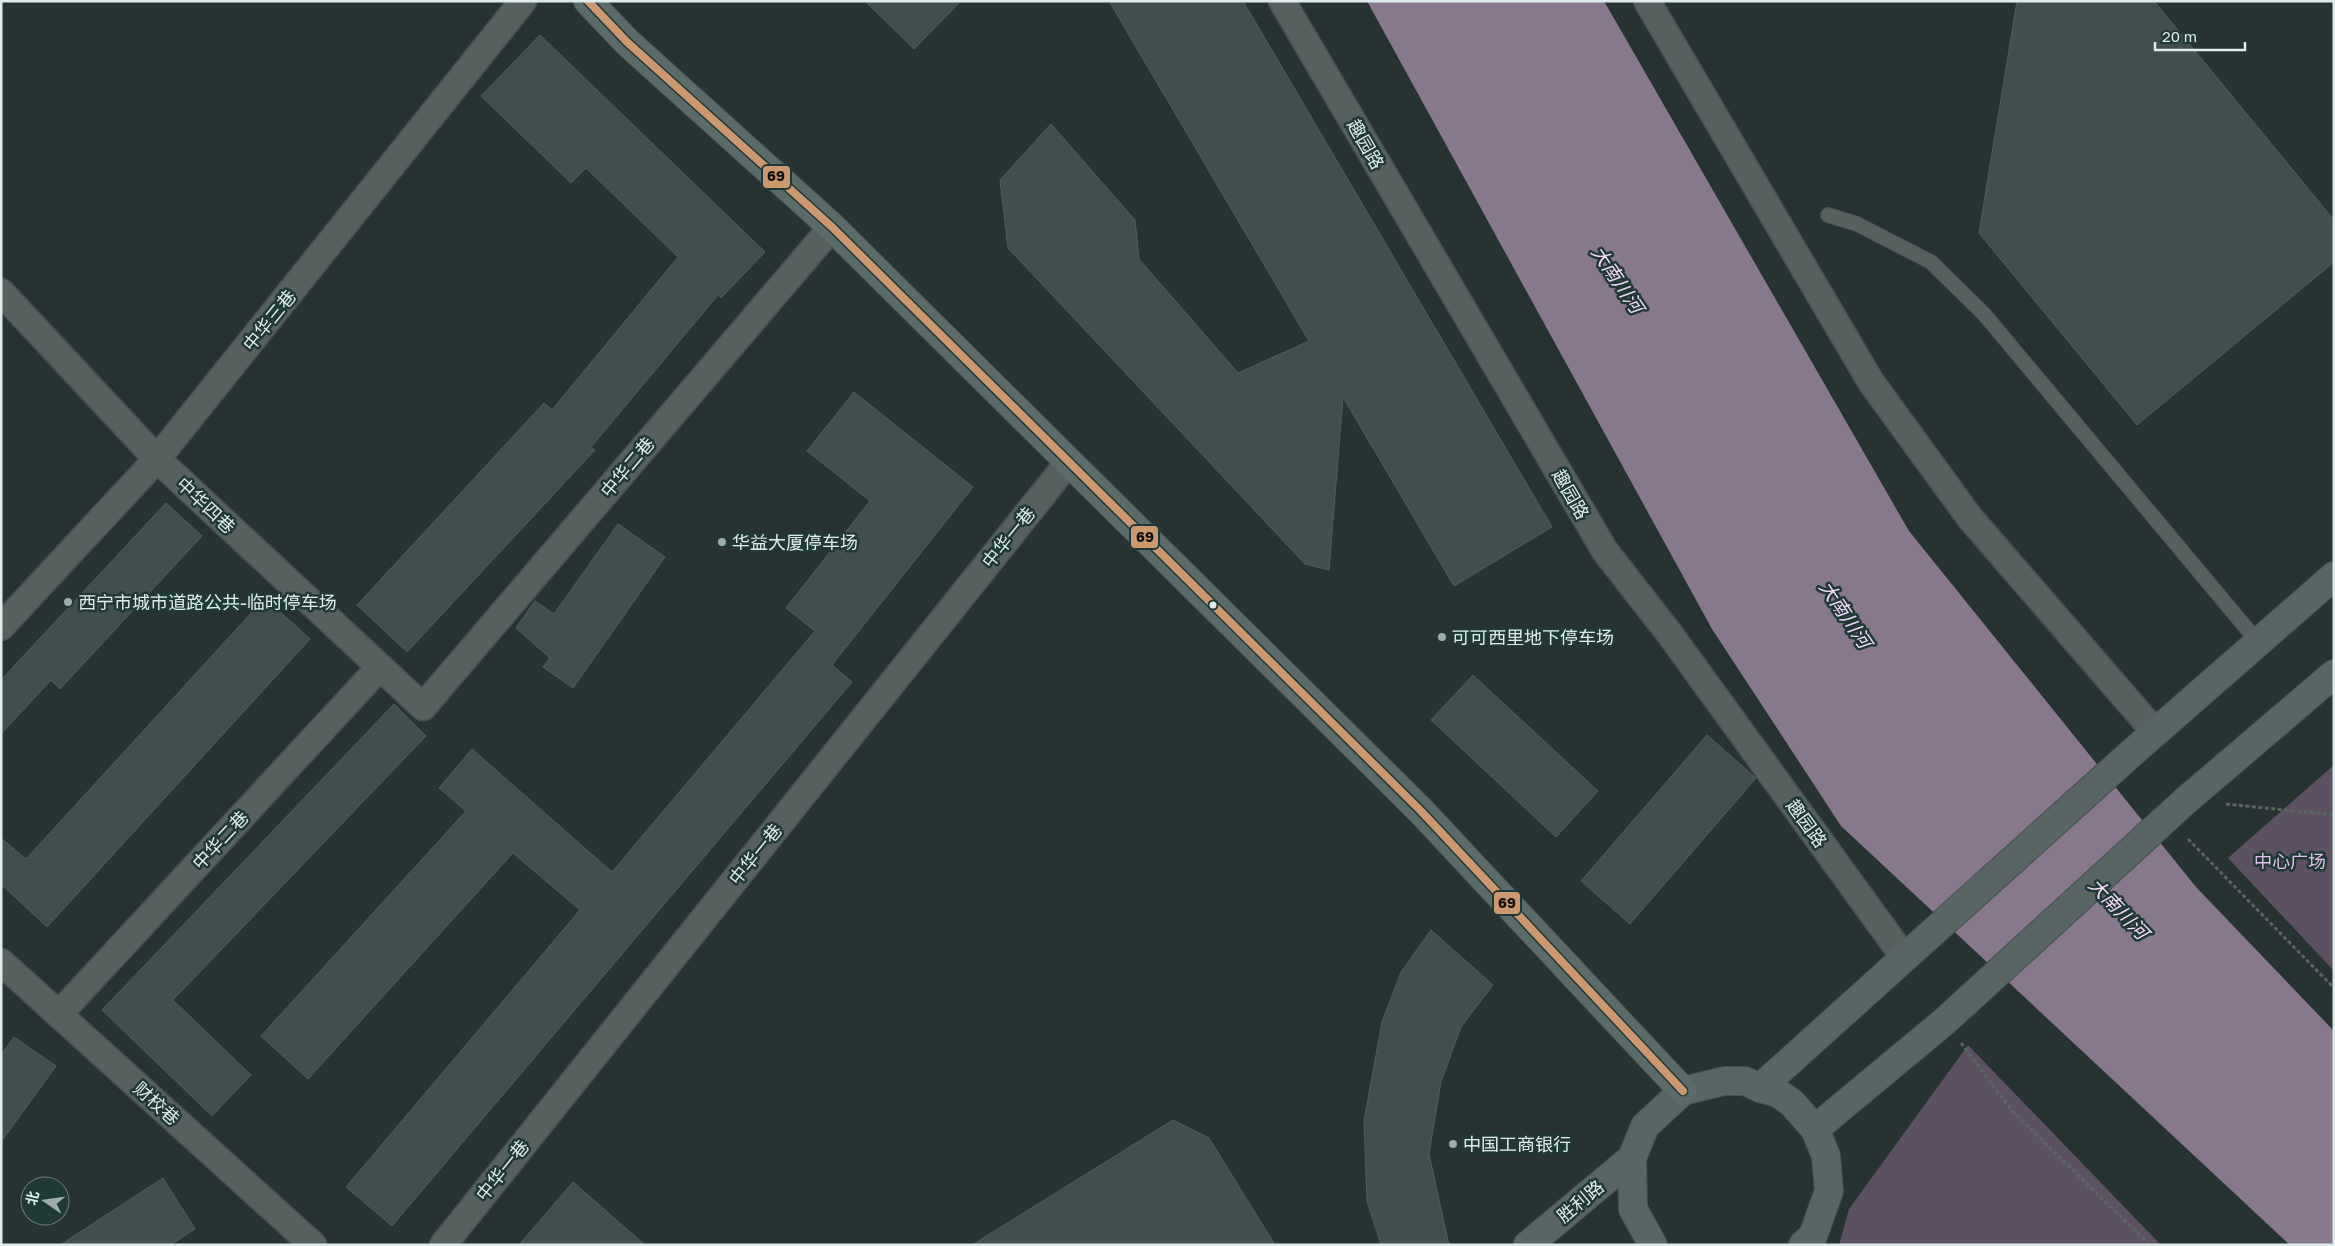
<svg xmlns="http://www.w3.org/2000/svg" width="2335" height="1246" viewBox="0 0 2335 1246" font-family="'Golos Text','Noto Sans SC',sans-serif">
  <rect width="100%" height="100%" fill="#263332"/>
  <g fill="#5c5162">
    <polygon points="2334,765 2334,971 2228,858"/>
    <polygon points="1968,1045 2159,1243 2161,1245 1839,1245 1849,1209"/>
  </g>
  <polygon fill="#87788e" points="1367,1 1604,1 1909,531 2196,887 2334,1031 2334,1245 2290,1245 1841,826 1712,629"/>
  <g fill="#404e4d" stroke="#515c5c">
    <polygon points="865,1 961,1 914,49"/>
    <polygon points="1109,1 1243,1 1552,527 1454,586 1343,397 1329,570 1305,564 1008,248 1000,180 1051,124 1135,220 1139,259 1238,373 1309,341"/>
    <polygon points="2017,1 2154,1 2334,220 2334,262 2137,425 1979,233"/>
    <polygon points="540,35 765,252 721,298 718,295 591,447 595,450 407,652 357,605 544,403 552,410 678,257 586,168 571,183 481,96"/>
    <polygon points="854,392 973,487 832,665 852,682 392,1226 346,1187 580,910 513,853 308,1079 261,1036 466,811 439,788 472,749 612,872 815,631 786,608 870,501 807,451"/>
    <polygon points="166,503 202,536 60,689 51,680 1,734 1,680"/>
    <polygon points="618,524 665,557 573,688 543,667 550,658 516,628 535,601 554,614"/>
    <polygon points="265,598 310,639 47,927 1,884 1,838 26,859"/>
    <polygon points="1473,675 1598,791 1556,837 1431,720"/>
    <polygon points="394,704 426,736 173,1000 251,1075 212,1116 102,1010"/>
    <polygon points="1707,735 1756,778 1630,924 1581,881"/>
    <polygon points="1431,930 1493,985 1461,1027 1441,1082 1429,1154 1449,1245 1381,1245 1367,1201 1364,1121 1382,1022 1401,972"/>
    <polygon points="14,1037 56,1066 1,1142 1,1055"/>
    <polygon points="1173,1120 1209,1138 1275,1245 972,1245"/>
    <polygon points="163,1178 195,1229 170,1245 60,1245"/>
    <polygon points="573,1182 645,1245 519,1245"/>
  </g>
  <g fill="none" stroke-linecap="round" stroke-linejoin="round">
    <g stroke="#44504f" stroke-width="16">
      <polyline id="lane" points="1828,215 1857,224 1931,262 1984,314 2258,642"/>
    </g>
    <g stroke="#44504f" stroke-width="29">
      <g id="street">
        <polyline points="1282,1 1605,551 1669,633 1904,957"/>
        <polyline points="1647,1 1871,382 1970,518 2155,732"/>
        <polyline points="1,292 157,459 423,707 832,227"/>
        <polyline points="1,627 157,459 523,1"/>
        <polyline points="1,962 313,1245"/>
        <polyline points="59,1014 380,667"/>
        <polyline points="443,1245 1068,463"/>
      </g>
    </g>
    <g stroke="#44504f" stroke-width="30">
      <g id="secondary">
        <polyline points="1760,1088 2126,758 2334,576"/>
        <polyline points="1815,1129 1945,1021 2184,802 2334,674"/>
        <polyline points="1528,1245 1632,1158"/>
        <polyline points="1653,1245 1633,1209 1632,1158 1645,1126 1683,1091 1724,1081 1745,1081 1760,1088 1778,1093 1792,1103 1815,1129 1826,1156 1829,1191 1813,1236 1803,1245"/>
      </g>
    </g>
    <g stroke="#44504f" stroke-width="30">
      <polyline id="primary" points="588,1 627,42 832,227 1421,811 1683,1091"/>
    </g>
    <g stroke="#5c6564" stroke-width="3" stroke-dasharray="4 2.5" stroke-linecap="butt">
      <polyline points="2226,804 2334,815"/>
      <polyline points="2188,839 2334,988"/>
      <polyline points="1961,1043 2012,1111 2150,1245"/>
    </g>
    <use href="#lane" stroke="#56605f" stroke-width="14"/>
    <use href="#street" stroke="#56605f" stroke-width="26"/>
    <use href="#secondary" stroke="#586564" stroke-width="28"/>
    <use href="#primary" stroke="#5a6b6a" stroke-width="28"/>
    <g stroke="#203937" stroke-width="11">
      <polyline id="bus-1" points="588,1 627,42 832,227 1421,811 1683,1091"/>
    </g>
    <use href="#bus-1" stroke="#cd976f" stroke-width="8"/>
  </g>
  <g fill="#9eacaa" stroke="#203937" stroke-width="2">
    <circle cx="722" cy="542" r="5"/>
    <circle cx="68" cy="602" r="5"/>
    <circle cx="1442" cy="637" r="5"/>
    <circle cx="1453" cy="1144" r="5"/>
  </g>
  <circle fill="#deedeb" stroke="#203937" stroke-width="2" cx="1213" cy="605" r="4.5"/>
  <g text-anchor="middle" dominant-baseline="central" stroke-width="5" stroke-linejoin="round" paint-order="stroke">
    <g font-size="18" fill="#deedeb" stroke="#203937">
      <text transform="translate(1366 144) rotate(60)">趣园路</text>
      <text transform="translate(269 320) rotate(-51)">中华三巷</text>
      <text transform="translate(627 467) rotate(-50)">中华二巷</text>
      <text transform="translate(1571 494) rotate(60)">趣园路</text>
      <text transform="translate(206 505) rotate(43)">中华四巷</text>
      <text transform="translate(1008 537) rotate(-51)">中华一巷</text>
      <text transform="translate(1807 823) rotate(54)">趣园路</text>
      <text transform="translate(220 840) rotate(-47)">中华二巷</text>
      <text transform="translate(755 854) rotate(-51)">中华一巷</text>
      <text transform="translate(157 1103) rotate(42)">财校巷</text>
      <text transform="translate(502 1170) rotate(-51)">中华一巷</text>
      <text transform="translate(1580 1201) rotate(-40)">胜利路</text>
    </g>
    <g font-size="18" fill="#deedeb" stroke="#203937" text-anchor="start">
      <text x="732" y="542">华益大厦停车场</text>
      <text x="78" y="602">西宁市城市道路公共-临时停车场</text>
      <text x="1452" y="637">可可西里地下停车场</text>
      <text x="1463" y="1144">中国工商银行</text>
    </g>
    <g font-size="18" fill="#e0bfec" stroke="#203937">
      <text x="2290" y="861">中心广场</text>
    </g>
    <g font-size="19" font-style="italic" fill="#f3d8fc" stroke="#203937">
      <text transform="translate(1618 279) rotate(56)">大南川河</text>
      <text transform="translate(1846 614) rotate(56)">大南川河</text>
      <text transform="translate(2119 908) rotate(46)">大南川河</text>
    </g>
  </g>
  <g stroke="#203937" stroke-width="2">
    <rect x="762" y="165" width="29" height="24" rx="5" fill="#cd976f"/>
    <rect x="1130" y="525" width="29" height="24" rx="5" fill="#cd976f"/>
    <rect x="1493" y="891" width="28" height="24" rx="5" fill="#cd976f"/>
  </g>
  <g font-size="14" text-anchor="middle" font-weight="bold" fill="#111">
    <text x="776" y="181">69</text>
    <text x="1145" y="542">69</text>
    <text x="1507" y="908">69</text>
  </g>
  <rect width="2335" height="1246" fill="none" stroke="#deedeb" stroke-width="5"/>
  <g transform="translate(45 1201) rotate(283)"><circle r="24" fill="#203937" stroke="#6c817f"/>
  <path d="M0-4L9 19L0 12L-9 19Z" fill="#9eacaa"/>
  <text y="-8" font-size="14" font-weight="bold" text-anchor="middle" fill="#deedeb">北</text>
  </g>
  <path d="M2155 42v8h90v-8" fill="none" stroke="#deedeb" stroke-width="2.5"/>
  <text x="2162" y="42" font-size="15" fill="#deedeb" stroke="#203937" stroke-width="4" paint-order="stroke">20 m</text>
</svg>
